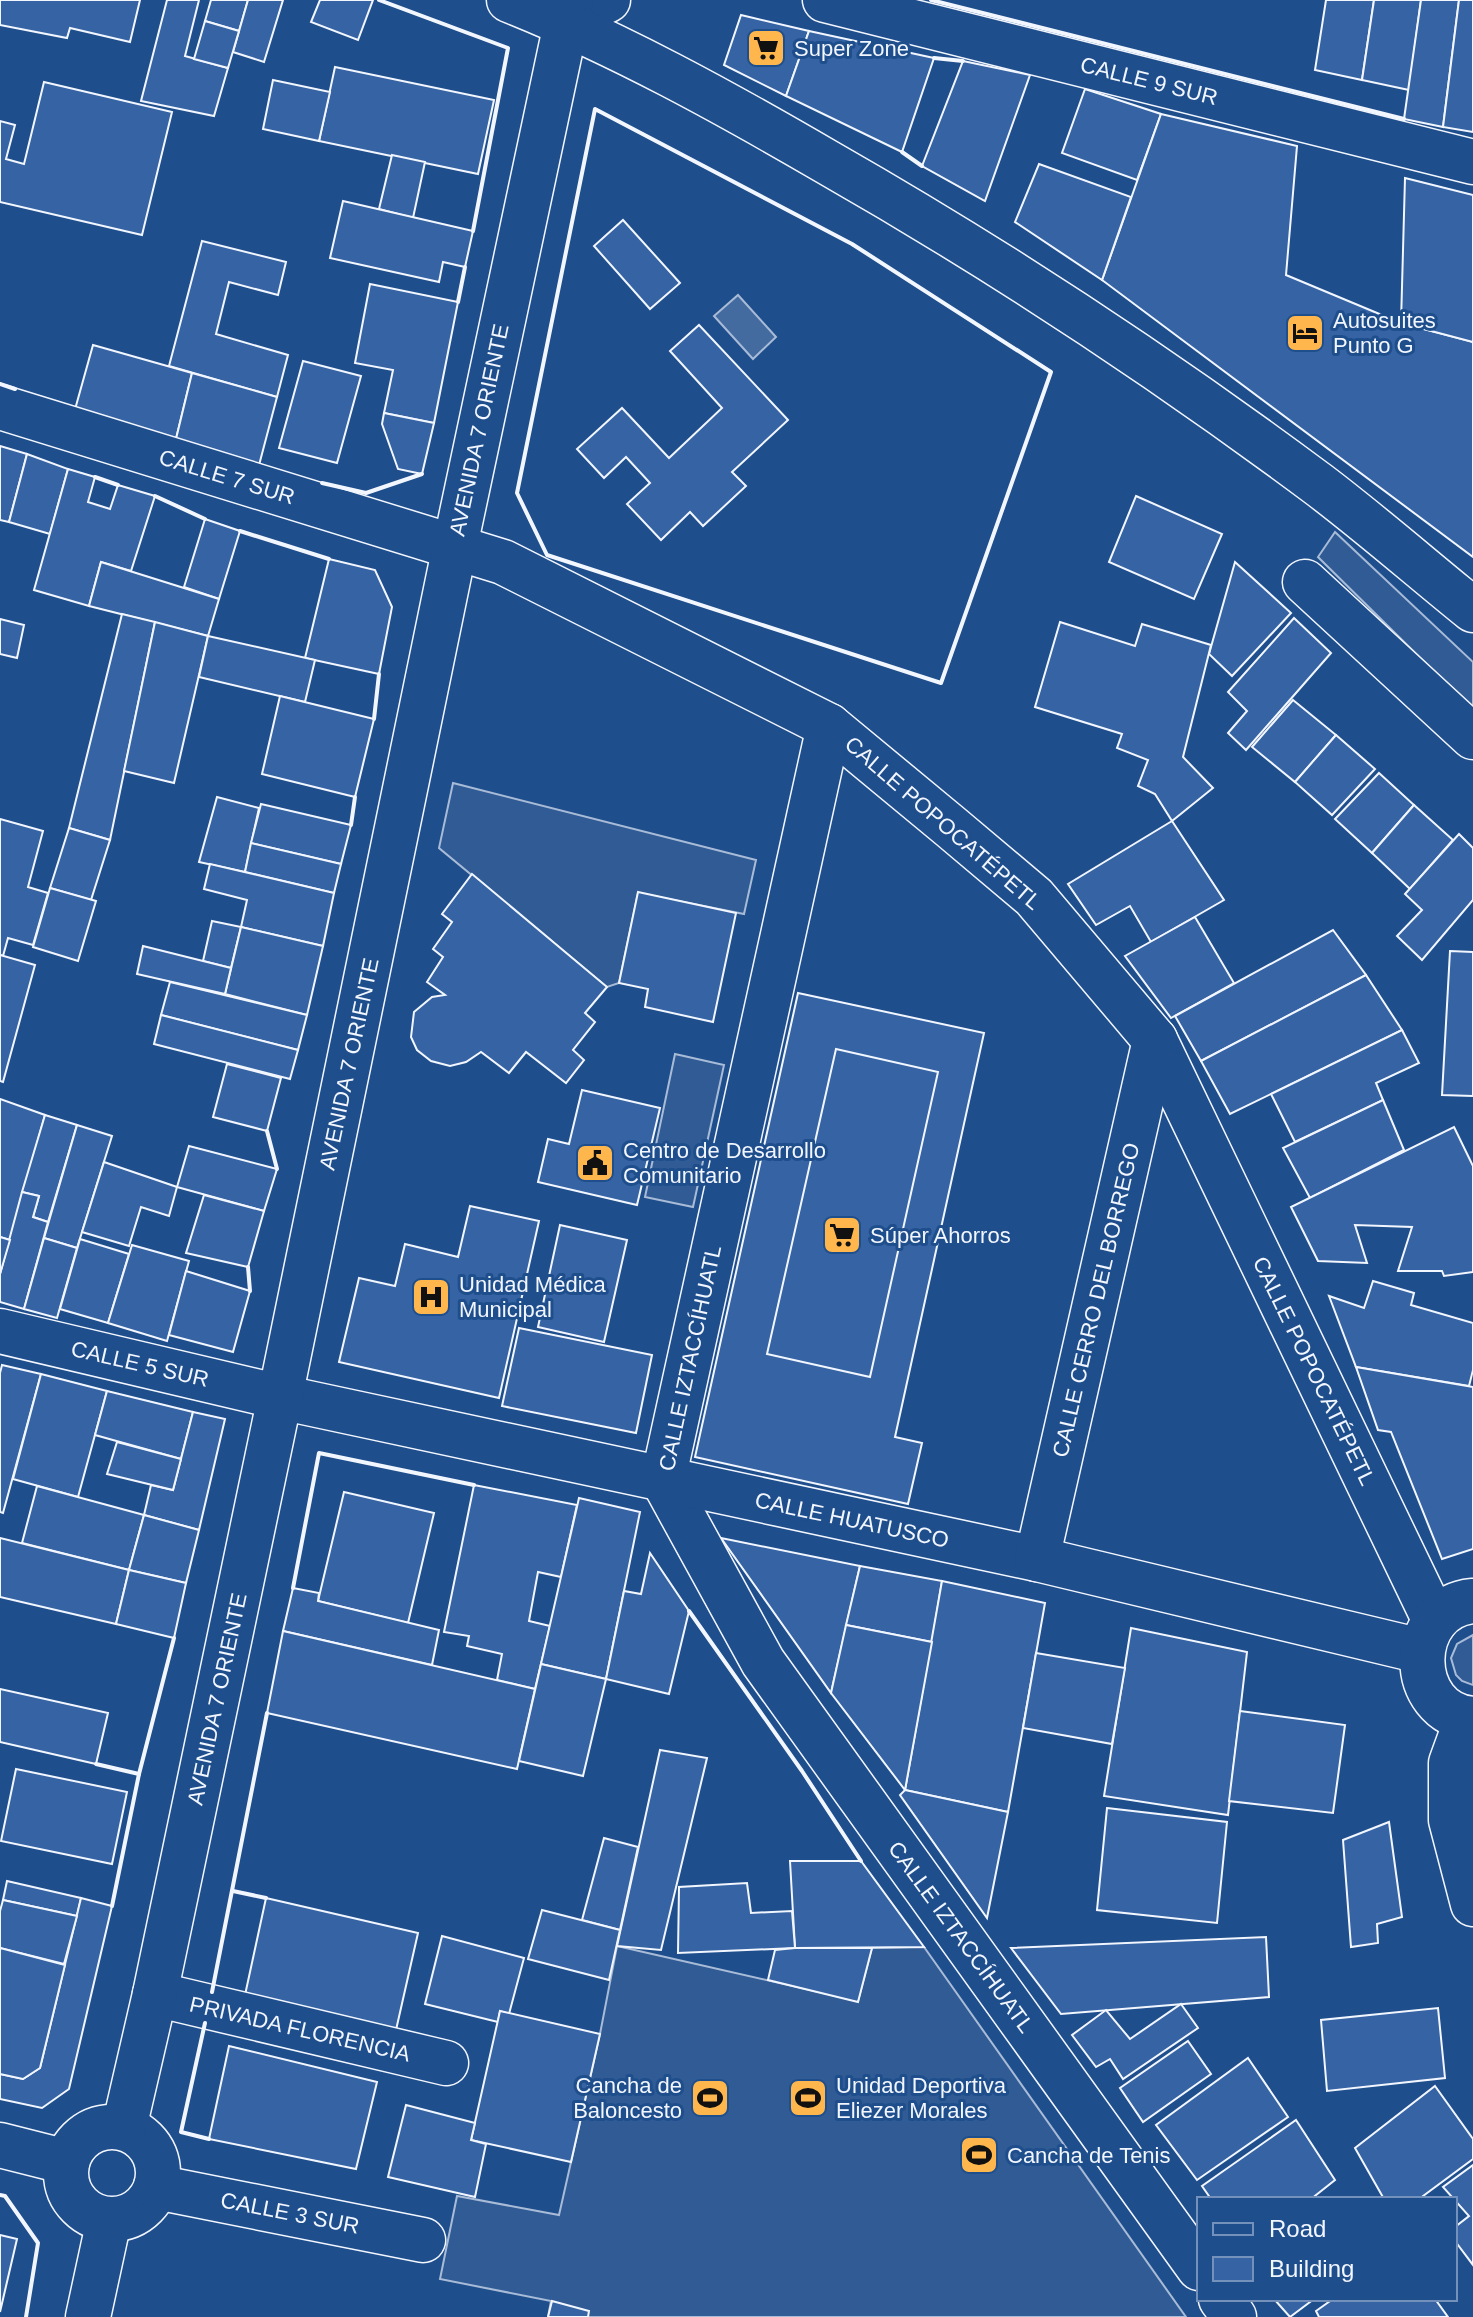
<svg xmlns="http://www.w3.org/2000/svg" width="1473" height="2317" viewBox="0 0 1473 2317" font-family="Helvetica,sans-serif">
  <rect width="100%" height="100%" fill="#1f4e8c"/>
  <g fill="#305b95" stroke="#a8bbd7" stroke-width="2">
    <polygon points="1335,532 1473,662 1473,710 1318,557"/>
    <polygon points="453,783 756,860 744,914 638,893 619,983 607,987 439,848"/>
    <polygon points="675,1054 724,1065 693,1207 645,1197"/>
    <polygon points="1473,1635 1473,1685 1462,1681 1456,1675 1451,1658 1457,1644"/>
    <polygon points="617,1946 858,2001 872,1948 924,1947 1186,2317 548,2317 551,2301 440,2279 457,2196 559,2215 600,2034"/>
  </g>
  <polygon fill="#446ba0" stroke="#a8bbd7" stroke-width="2" points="738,295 776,337 753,359 714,316"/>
  <g fill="#3563a3" stroke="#f2f6ff" stroke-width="2">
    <polygon points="0,0 140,0 130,42 70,28 67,38 0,25"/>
    <polygon points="167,0 199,0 185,56 228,68 214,116 141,101"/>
    <polygon points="211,0 248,0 239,31 205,21"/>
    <polygon points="248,0 283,0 264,62 233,52"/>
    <polygon points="320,0 373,0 358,40 311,22"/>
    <polygon points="1326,0 1374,0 1362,80 1315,70"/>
    <polygon points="1374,0 1421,0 1409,90 1362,80"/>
    <polygon points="1421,0 1459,0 1443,127 1404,119"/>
    <polygon points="1459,0 1473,0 1473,132 1443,127"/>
    <polygon points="741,15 809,31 786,96 724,65"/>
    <polygon points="205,21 239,31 228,68 194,59"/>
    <polygon points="809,31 934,58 902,152 786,96"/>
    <polygon points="963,61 1030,75 985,201 922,166"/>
    <polygon points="335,67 494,100 478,174 319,141"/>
    <polygon points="273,80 330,92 319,141 263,129"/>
    <polygon points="44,82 172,112 142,235 0,202 0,121 15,125 6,159 24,164"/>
    <polygon points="1085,89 1161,114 1137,180 1062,153"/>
    <polygon points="1161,114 1297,146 1286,275 1401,323 1473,342 1473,557 1102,280"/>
    <polygon points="392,155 425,162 413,218 379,209"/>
    <polygon points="1039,164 1131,197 1102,280 1015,222"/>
    <polygon points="1405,178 1473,195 1473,342 1401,323"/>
    <polygon points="343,201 473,231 465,267 443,262 439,282 330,258"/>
    <polygon points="623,220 680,283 650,309 594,246"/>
    <polygon points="202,241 286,262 278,295 229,282 216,334 288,355 277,397 169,366"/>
    <polygon points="370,284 458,302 434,423 384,413 393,370 355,363"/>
    <polygon points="699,325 788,420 732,472 746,486 703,526 690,512 661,540 627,504 650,483 626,457 604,478 577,449 622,408 669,458 722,408 670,351"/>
    <polygon points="93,345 192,373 175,443 74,413"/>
    <polygon points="303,361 361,376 337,463 279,448"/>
    <polygon points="192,373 277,397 258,469 175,443"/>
    <polygon points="384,413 434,423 422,474 398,469 382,424"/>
    <polygon points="0,446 27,454 9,522 0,520"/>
    <polygon points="27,454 68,469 50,534 9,522"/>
    <polygon points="68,469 95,477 88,502 110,509 118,485 155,496 131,571 101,562 89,606 34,590"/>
    <polygon points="1136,496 1222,534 1194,599 1109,562"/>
    <polygon points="205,519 240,531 219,599 184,587"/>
    <polygon points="329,559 375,570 392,607 379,674 305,658"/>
    <polygon points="101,562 219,599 208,636 89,606"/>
    <polygon points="1235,562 1291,613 1232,676 1209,654"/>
    <polygon points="122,614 155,622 110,840 69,828"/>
    <polygon points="1294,618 1331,653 1246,750 1228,733 1247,711 1228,692"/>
    <polygon points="0,619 24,625 17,658 0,654"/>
    <polygon points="155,622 208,636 174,783 124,771"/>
    <polygon points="1060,622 1135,646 1142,624 1211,645 1183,757 1213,788 1172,821 1155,794 1138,786 1148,760 1117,748 1122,734 1035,707"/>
    <polygon points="208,636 315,660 305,702 199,677"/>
    <polygon points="280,696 374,719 355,797 262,774"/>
    <polygon points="1293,700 1336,735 1295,782 1252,747"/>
    <polygon points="1336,735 1375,769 1332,815 1295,782"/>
    <polygon points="1379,773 1414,805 1372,853 1335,819"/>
    <polygon points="217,797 259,808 245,872 199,862"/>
    <polygon points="261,804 351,825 341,864 251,843"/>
    <polygon points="1414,805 1453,840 1410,889 1372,853"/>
    <polygon points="0,819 43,831 28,887 48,893 33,945 8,938 3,956 0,955"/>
    <polygon points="1172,821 1224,900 1151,942 1130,906 1096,925 1068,884"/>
    <polygon points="69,828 110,840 91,900 50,888"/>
    <polygon points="1459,834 1473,848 1473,900 1422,960 1397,936 1422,910 1405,894"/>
    <polygon points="251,843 341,864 334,893 245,872"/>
    <polygon points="210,864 334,893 323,946 241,927 247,900 204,889"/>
    <polygon points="472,874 607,987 585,1013 595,1022 573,1050 584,1060 566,1083 526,1052 509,1073 481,1052 466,1062 450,1066 431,1061 417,1050 411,1037 414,1012 432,997 445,995 427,982 443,957 433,949 452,922 442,914"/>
    <polygon points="50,888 96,901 78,961 33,947"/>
    <polygon points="638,892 736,913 713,1022 645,1007 648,989 619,983"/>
    <polygon points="1195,917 1234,983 1171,1018 1125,956"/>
    <polygon points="212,921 241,927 231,968 203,961"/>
    <polygon points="241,927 323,946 307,1015 225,994"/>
    <polygon points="1333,930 1366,975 1201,1061 1175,1016"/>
    <polygon points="143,946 231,968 225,994 137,974"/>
    <polygon points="1450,951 1473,952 1473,1096 1442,1095"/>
    <polygon points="0,955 35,965 3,1082 0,1081"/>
    <polygon points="1366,975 1402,1030 1230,1114 1201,1061"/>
    <polygon points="170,982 307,1015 298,1050 161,1015"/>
    <polygon points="798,993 984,1033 895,1437 922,1443 908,1504 695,1457"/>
    <polygon points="161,1015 298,1050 290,1079 154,1044"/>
    <polygon points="1402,1030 1419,1063 1376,1083 1383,1100 1295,1142 1271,1094"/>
    <polygon points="836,1049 938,1072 870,1377 767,1354"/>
    <polygon points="227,1064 281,1078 267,1131 213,1117"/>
    <polygon points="582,1090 660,1108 637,1205 538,1182 548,1139 569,1144"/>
    <polygon points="0,1099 45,1115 10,1240 0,1237"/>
    <polygon points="1383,1100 1404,1150 1310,1198 1283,1148"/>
    <polygon points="45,1115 77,1125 48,1222 33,1217 39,1196 22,1192"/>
    <polygon points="77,1125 112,1136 77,1248 44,1238"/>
    <polygon points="1454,1127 1473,1166 1473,1272 1444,1276 1442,1271 1398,1271 1412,1227 1355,1225 1367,1263 1318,1261 1291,1207"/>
    <polygon points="189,1146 277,1169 264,1211 177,1187"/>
    <polygon points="104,1162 177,1187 169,1216 141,1207 129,1246 82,1232"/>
    <polygon points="22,1192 39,1196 33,1217 48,1222 24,1309 0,1302 0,1274"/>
    <polygon points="204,1195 264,1211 248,1267 186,1253"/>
    <polygon points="470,1206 539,1221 499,1398 339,1362 359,1278 395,1286 405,1244 458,1257"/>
    <polygon points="560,1225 627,1240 604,1342 538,1327"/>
    <polygon points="0,1237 10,1240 0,1274"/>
    <polygon points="44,1238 77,1248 57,1318 24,1309"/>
    <polygon points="80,1239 129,1254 108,1323 60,1309"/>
    <polygon points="132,1245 189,1261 167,1341 108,1323"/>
    <polygon points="186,1271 250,1291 233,1352 169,1335"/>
    <polygon points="1373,1281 1414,1293 1411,1305 1473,1323 1473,1370 1469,1386 1356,1367 1329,1296 1364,1308"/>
    <polygon points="519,1328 652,1355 636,1433 502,1406"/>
    <polygon points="2,1365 41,1374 3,1513 0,1512 0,1373"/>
    <polygon points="1356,1367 1473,1387 1473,1549 1442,1559 1391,1432 1378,1430"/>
    <polygon points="41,1374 107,1391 78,1497 13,1479"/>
    <polygon points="107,1391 193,1412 181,1459 95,1435"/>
    <polygon points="193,1412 225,1419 199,1530 144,1515 151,1485 173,1490"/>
    <polygon points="117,1442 181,1459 173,1490 107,1474"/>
    <polygon points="474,1485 577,1505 561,1577 538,1572 529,1621 550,1626 535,1689 497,1680 502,1654 467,1646 469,1636 444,1632"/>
    <polygon points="37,1486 144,1515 129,1570 22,1543"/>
    <polygon points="344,1492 434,1513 408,1623 318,1601"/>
    <polygon points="579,1498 640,1512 606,1679 541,1664"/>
    <polygon points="144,1515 199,1530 186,1583 129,1570"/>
    <polygon points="0,1538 129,1570 116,1624 0,1597"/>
    <polygon points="721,1538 860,1566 831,1693"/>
    <polygon points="650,1553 689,1611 669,1694 606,1679 624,1591 641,1594"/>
    <polygon points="860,1566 942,1581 932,1642 846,1625"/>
    <polygon points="129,1570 186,1583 174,1638 116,1624"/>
    <polygon points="942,1581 1045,1603 1008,1812 905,1790"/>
    <polygon points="293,1588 319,1593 318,1601 439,1630 432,1665 283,1631"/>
    <polygon points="846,1625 932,1642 905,1790 831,1693"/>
    <polygon points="1131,1628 1247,1652 1228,1815 1104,1796"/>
    <polygon points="283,1631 535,1689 517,1769 267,1713"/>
    <polygon points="1036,1653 1125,1668 1112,1744 1023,1728"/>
    <polygon points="541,1664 606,1679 583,1776 519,1761"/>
    <polygon points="0,1689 108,1713 96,1764 0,1742"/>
    <polygon points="1240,1711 1345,1725 1333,1813 1229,1801"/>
    <polygon points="660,1750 707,1758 661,1950 617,1946"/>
    <polygon points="16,1769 127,1792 112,1864 1,1841"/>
    <polygon points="905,1790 1008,1812 987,1918 900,1795"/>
    <polygon points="1107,1808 1227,1822 1217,1923 1097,1910"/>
    <polygon points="1389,1822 1402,1917 1377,1924 1378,1943 1351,1947 1343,1840"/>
    <polygon points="604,1838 638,1847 620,1930 582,1920"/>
    <polygon points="790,1861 861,1861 924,1947 795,1948"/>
    <polygon points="7,1881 81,1898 77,1916 3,1900"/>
    <polygon points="747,1883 751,1913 792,1911 795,1948 678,1953 679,1887"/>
    <polygon points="81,1898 112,1906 69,2089 42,2108 0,2099 0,2074 23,2079 40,2068"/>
    <polygon points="266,1898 418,1933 396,2030 245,1995"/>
    <polygon points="3,1900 77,1916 64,1964 0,1948 0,1911"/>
    <polygon points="542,1910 620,1930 609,1980 528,1959"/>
    <polygon points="442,1936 524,1958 509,2014 500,2011 498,2022 425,2004"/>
    <polygon points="1266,1937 1269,1997 1061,2014 1011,1948"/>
    <polygon points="0,1948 65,1965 40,2068 23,2079 0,2074"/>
    <polygon points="795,1948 872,1948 858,2002 768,1980 775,1950"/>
    <polygon points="1181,2004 1198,2028 1123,2079 1110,2059 1096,2067 1072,2035 1106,2010 1130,2039"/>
    <polygon points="1438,2008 1445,2078 1327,2091 1321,2020"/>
    <polygon points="500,2011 600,2034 571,2162 471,2140"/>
    <polygon points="1188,2041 1211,2074 1143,2122 1120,2088"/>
    <polygon points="229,2046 377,2082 356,2169 209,2139"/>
    <polygon points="1248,2058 1288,2117 1197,2180 1156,2125"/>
    <polygon points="1435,2086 1473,2139 1473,2159 1419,2199 1384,2199 1355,2148"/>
    <polygon points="406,2105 475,2123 471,2140 486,2144 475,2197 388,2177"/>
    <polygon points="1296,2120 1335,2180 1311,2199 1211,2199 1202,2186"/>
    <polygon points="1473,2165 1473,2265 1455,2241 1455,2227 1469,2216 1443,2187"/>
    <polygon points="0,2235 17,2239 0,2312"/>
    <polygon points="1274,2299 1314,2299 1290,2317"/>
    <polygon points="1333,2299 1435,2299 1448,2317 1319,2317 1316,2311"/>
    <polygon points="552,2301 589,2311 588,2317 548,2317"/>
  </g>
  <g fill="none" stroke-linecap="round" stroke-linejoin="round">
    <g stroke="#f2f6ff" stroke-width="47">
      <g id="minor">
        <polyline points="825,0 1473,162"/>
        <polyline points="565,22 608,0"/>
        <polyline points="0,407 503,562 829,726 951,827 1034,897 1155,1040 1435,1621"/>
        <polyline points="1305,582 1473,737"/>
        <polyline points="829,726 663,1480 763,1662 1199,2268"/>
        <polyline points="0,1331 280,1397 1037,1559 1421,1651"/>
        <polyline points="1037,1559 1155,1040"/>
        <path d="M1473 1601C1406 1607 1405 1713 1473 1719"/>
        <polyline points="1467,1719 1451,1763 1451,1820 1473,1904"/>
        <polyline points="155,1994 446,2063"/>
        <circle cx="112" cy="2173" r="46"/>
        <polyline points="124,2128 155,1994 280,1397 455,546 571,0"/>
        <polyline points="0,2145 67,2162"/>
        <polyline points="156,2187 423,2240"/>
        <polyline points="1221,2299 1234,2317"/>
        <polyline points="88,2317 109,2220"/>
      </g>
    </g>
    <g stroke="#f2f6ff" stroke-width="47">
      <path id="major" d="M509 0C619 44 724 102 827 162 997 259 1161 367 1318 484 1371 524 1421 568 1473 610"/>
    </g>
    <use href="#minor" stroke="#1f4e8c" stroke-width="44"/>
    <use href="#major" stroke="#1f4e8c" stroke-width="44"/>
    <g stroke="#f2f6ff" stroke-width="4">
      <polyline points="379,0 508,48 473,231"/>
      <polyline points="931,0 1404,119"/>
      <polyline points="934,58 963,61"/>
      <polygon points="595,109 852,244 1051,372 941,683 547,555 517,493"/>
      <polyline points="902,152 922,166"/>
      <polyline points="458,302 465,267"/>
      <polyline points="0,384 15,389"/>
      <polyline points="95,477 118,485"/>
      <polyline points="322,483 366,493 422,474"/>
      <polyline points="155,496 205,519"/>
      <polyline points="240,531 329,559"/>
      <polyline points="374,719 379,674"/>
      <polyline points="351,825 355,797"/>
      <polyline points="267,1131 277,1169"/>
      <polyline points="248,1267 250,1291"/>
      <polyline points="293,1588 319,1453 474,1485"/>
      <polyline points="689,1611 802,1771 861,1861"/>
      <polyline points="96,1764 139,1774"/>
      <polyline points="233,1891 266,1898"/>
      <polyline points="112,1906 139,1774 174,1638"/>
      <polyline points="212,1992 267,1713"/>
      <polyline points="205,2023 181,2132 209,2139"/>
      <polyline points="0,2195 5,2196 38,2243 26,2317"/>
    </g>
  </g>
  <defs>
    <g id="supermarket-square" transform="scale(2)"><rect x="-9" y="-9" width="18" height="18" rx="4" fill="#ffb74d" stroke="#1f4e8c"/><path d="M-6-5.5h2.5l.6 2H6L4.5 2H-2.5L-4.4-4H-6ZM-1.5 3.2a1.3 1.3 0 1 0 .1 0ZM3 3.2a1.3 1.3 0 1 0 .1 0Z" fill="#111"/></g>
    <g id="hotel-square" transform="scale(2)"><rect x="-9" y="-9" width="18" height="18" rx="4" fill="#ffb74d" stroke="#1f4e8c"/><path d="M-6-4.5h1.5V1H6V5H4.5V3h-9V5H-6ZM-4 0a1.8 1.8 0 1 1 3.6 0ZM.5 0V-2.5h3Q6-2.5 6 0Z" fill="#111"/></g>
    <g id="civic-square" transform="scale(2)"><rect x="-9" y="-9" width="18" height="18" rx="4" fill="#ffb74d" stroke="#1f4e8c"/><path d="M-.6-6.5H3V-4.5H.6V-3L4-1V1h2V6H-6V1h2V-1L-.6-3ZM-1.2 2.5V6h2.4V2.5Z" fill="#111"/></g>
    <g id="hospital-square" transform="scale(2)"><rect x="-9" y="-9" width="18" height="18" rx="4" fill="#ffb74d" stroke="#1f4e8c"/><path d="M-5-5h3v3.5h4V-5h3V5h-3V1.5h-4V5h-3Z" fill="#111"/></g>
    <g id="stadium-square" transform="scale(2)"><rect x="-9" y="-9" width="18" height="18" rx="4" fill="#ffb74d" stroke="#1f4e8c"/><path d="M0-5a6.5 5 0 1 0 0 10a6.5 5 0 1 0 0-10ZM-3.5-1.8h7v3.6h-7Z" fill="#111"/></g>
  </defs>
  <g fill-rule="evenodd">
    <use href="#supermarket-square" x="766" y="48"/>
    <use href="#hotel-square" x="1305" y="333"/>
    <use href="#civic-square" x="595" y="1163"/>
    <use href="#supermarket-square" x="842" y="1235"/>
    <use href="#hospital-square" x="431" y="1297"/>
    <use href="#stadium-square" x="710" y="2098"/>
    <use href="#stadium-square" x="808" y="2098"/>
    <use href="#stadium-square" x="979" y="2155"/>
  </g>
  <g text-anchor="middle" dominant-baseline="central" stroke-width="6" stroke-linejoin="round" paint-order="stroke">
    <g font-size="22" fill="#f2f6ff" stroke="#1f4e8c" text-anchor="start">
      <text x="794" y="48">Super Zone</text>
      <text x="1333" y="320">Autosuites<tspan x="1333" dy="25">Punto G</tspan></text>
      <text x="623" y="1150">Centro de Desarrollo<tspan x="623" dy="25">Comunitario</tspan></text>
      <text x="870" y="1235">Súper Ahorros</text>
      <text x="459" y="1284">Unidad Médica<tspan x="459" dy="25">Municipal</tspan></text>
      <text x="682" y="2085" text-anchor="end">Cancha de<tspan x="682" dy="25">Baloncesto</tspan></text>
      <text x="836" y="2085">Unidad Deportiva<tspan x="836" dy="25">Eliezer Morales</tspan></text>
      <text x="1007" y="2155">Cancha de Tenis</text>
    </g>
    <g font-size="22" fill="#f2f6ff" stroke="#1f4e8c">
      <text transform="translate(1149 81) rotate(14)">CALLE 9 SUR</text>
      <text transform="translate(479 430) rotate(-78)">AVENIDA 7 ORIENTE</text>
      <text transform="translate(227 477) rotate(17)">CALLE 7 SUR</text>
      <text transform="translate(943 823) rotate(41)">CALLE POPOCATÉPETL</text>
      <text transform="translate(349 1064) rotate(-78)">AVENIDA 7 ORIENTE</text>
      <text transform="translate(1096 1300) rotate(-77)">CALLE CERRO DEL BORREGO</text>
      <text transform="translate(690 1358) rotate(-78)">CALLE IZTACCÍHUATL</text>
      <text transform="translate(140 1364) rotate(13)">CALLE 5 SUR</text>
      <text transform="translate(1314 1371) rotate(64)">CALLE POPOCATÉPETL</text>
      <text transform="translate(852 1520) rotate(12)">CALLE HUATUSCO</text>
      <text transform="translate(217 1699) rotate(-78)">AVENIDA 7 ORIENTE</text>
      <text transform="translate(961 1937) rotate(54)">CALLE IZTACCÍHUATL</text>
      <text transform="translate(300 2029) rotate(13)">PRIVADA FLORENCIA</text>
      <text transform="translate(290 2213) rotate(11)">CALLE 3 SUR</text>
    </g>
  </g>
  <rect x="1197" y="2197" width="260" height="104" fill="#1f4e8c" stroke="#7391ba" stroke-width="2"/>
  <rect x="1213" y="2223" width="40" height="12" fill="#1f4e8c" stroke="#7391ba" stroke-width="2"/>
  <text x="1269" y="2237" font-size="24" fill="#f2f6ff">Road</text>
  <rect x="1213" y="2257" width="40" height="24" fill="#3563a3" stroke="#7391ba" stroke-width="2"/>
  <text x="1269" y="2277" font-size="24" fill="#f2f6ff">Building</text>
</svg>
